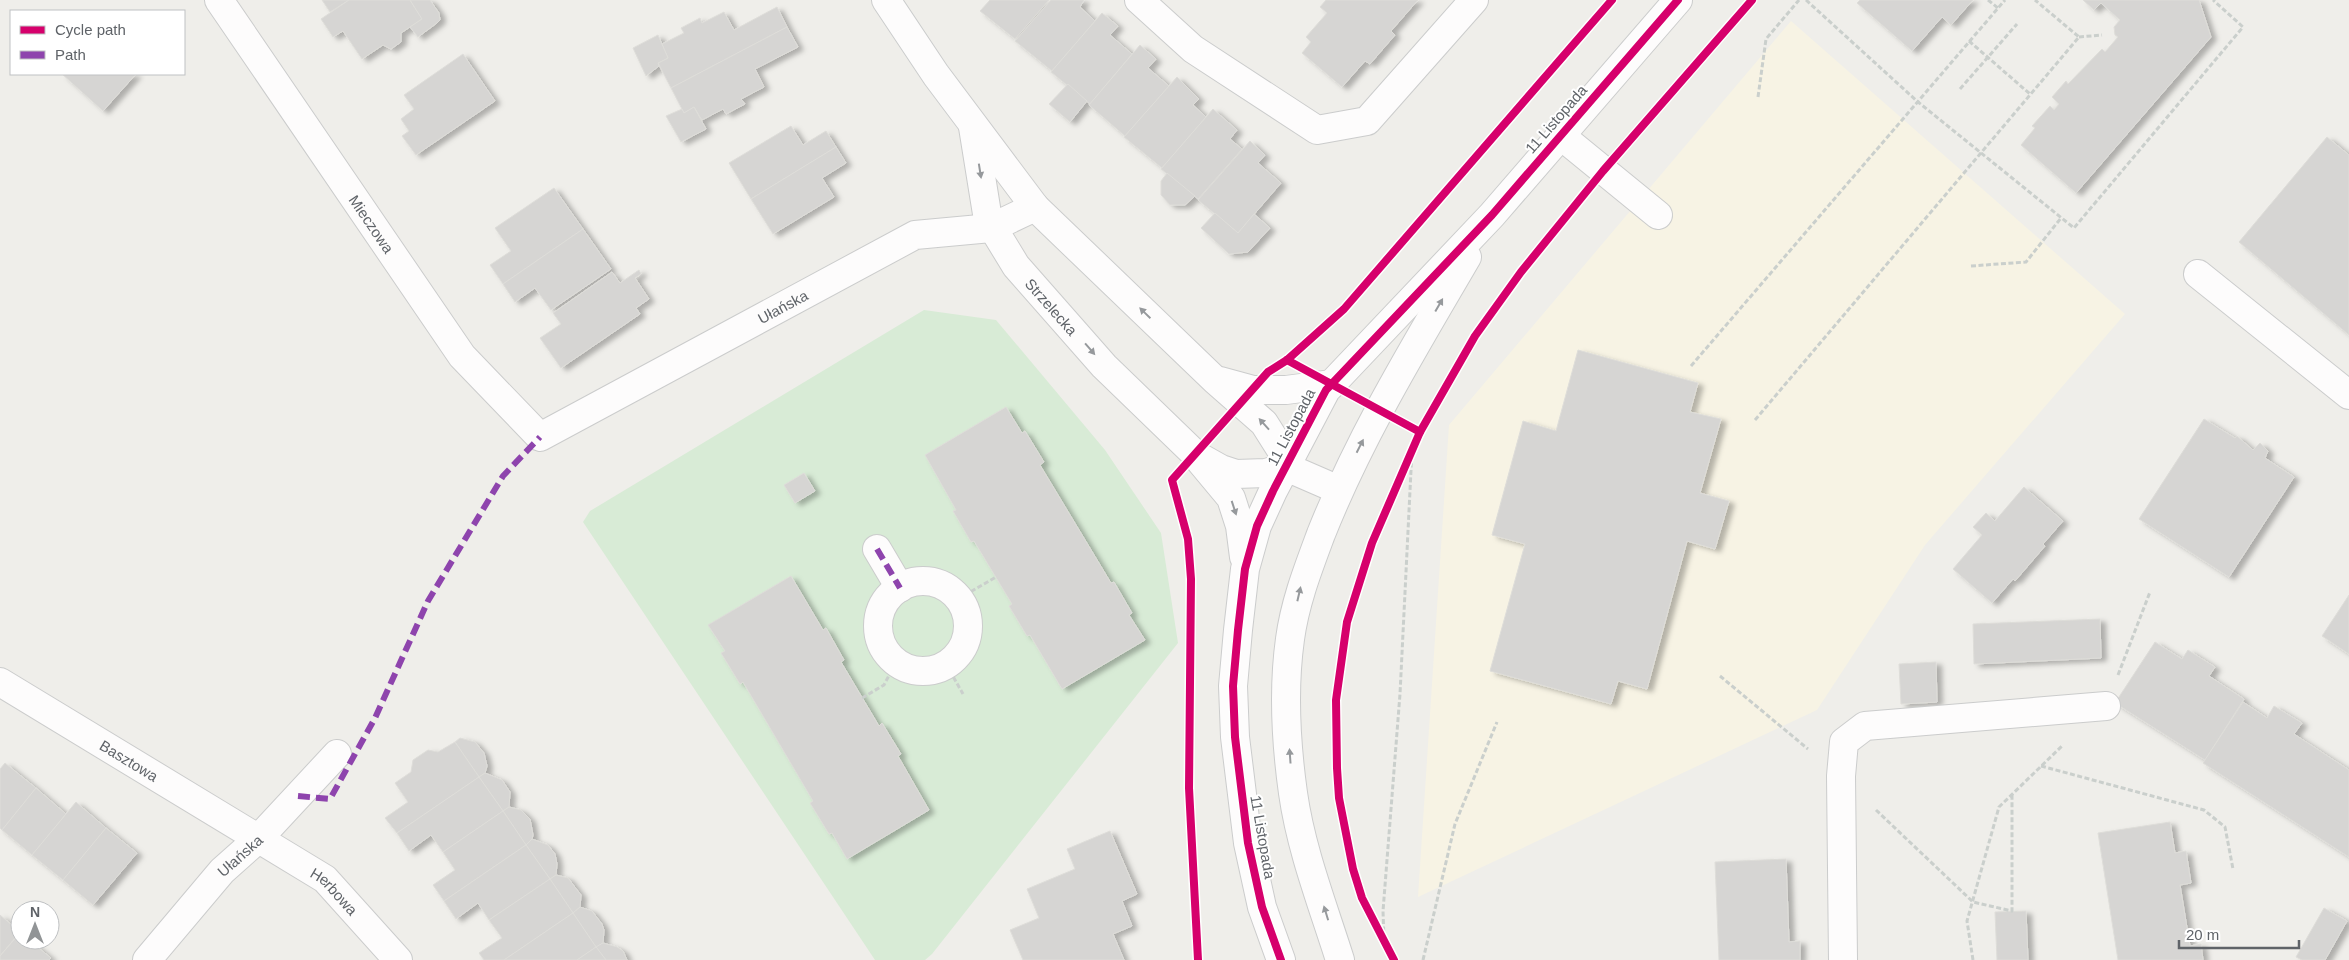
<svg xmlns="http://www.w3.org/2000/svg" width="2349" height="960" viewBox="0 0 2349 960" font-family="Arial,sans-serif">
  <defs>
    <filter id="shadow"><feDropShadow dx="5.5" dy="3" stdDeviation="2.5" flood-color="#0004"/></filter>
  </defs>
  <rect width="100%" height="100%" fill="#efeeea"/>
  <polygon fill="#f7f3e4" points="1791,21 2125,314 1925,545 1817,710 1418,897 1449,425"/>
  <polygon fill="#d8ebd6" points="924,310 996,320 1105,450 1161,533 1178,643 932,954 925,960 875,960 583,522 590,511"/>
  <g fill="#d6d5d3" stroke="#deddd9" filter="url(#shadow)">
    <polygon points="322,0 349,0 330,12"/>
    <polygon points="349,0 410,0 422,19 401,33 401,42 391,49 383,45 362,59 343,31 333,37 321,19"/>
    <polygon points="410,0 430,0 439,13 440,20 437,23 418,37 410,27 422,19"/>
    <polygon points="990,0 1049,0 1015,39 980,11"/>
    <polygon points="1051,0 1084,0 1080,7 1095,21 1052,71 1015,41"/>
    <polygon points="1326,0 1418,0 1391,31 1395,35 1370,64 1365,61 1342,87 1302,53 1311,42 1306,37 1327,13 1320,7"/>
    <polygon points="1860,0 1973,0 1951,25 1942,17 1912,51 1857,3"/>
    <polygon points="2083,0 2199,0 2211,37 2076,193 2021,145 2035,128 2032,126 2050,106 2054,110 2059,104 2052,97 2066,81 2068,84 2102,49 2105,52 2118,37 2115,35 2114,27 2120,20 2101,3 2094,10"/>
    <polygon points="777,7 787,27 671,88 658,63 668,58 662,44 684,33 681,28 700,18 702,23 724,12 734,30"/>
    <polygon points="1102,13 1118,26 1110,35 1132,54 1090,104 1051,72"/>
    <polygon points="787,27 798,47 755,69 764,87 741,99 745,104 726,114 723,109 702,120 694,107 684,113 671,88"/>
    <polygon points="658,35 668,58 658,63 659,66 646,76 633,48"/>
    <polygon points="1140,45 1156,59 1148,68 1169,86 1125,136 1089,105"/>
    <polygon points="463,54 495,101 416,155 402,136 409,131 401,119 414,109 404,95"/>
    <polygon points="62,74 136,74 103,111"/>
    <polygon points="1177,77 1199,99 1193,105 1206,117 1162,168 1124,137"/>
    <polygon points="1068,84 1087,101 1070,122 1049,104"/>
    <polygon points="694,107 706,129 681,142 666,116 682,109 684,113"/>
    <polygon points="1213,109 1237,130 1230,139 1242,149 1198,199 1161,169"/>
    <polygon points="791,126 803,145 826,131 836,147 751,199 729,163"/>
    <polygon points="2327,137 2349,155 2349,335 2239,242"/>
    <polygon points="1250,141 1265,155 1258,163 1281,183 1238,233 1198,200"/>
    <polygon points="836,147 846,163 822,178 834,197 773,234 751,199"/>
    <polygon points="1167,173 1195,196 1185,205 1170,205 1161,195 1161,181"/>
    <polygon points="554,188 583,229 503,284 490,265 511,251 495,228"/>
    <polygon points="1215,213 1238,233 1254,214 1270,228 1248,252 1229,254 1201,228"/>
    <polygon points="583,229 611,269 551,310 535,288 515,302 503,284"/>
    <polygon points="639,270 641,274 635,278 649,299 636,308 640,314 561,368 540,338 561,324 553,313 612,272 620,283"/>
    <polygon points="1578,350 1698,383 1690,412 1721,419 1700,493 1729,501 1715,549 1687,541 1647,689 1618,681 1611,704 1490,671 1525,544 1492,535 1523,421 1556,431"/>
    <polygon points="1006,407 1022,433 1025,431 1044,462 1040,465 1111,583 1114,582 1132,613 1129,615 1145,640 1062,689 1030,635 1027,636 1009,606 1012,604 974,541 971,542 953,511 956,510 925,455"/>
    <polygon points="2204,419 2235,438 2237,436 2253,450 2260,443 2268,451 2265,458 2294,477 2229,577 2139,519"/>
    <polygon points="804,473 815,491 795,503 784,485"/>
    <polygon points="2024,487 2063,521 2043,544 2045,546 2015,581 2013,579 1992,603 1953,569 1982,535 1973,527 1986,513 1995,521"/>
    <polygon points="791,576 823,630 826,628 844,660 841,662 879,726 882,723 901,754 898,756 929,810 847,859 832,833 829,834 810,803 813,801 743,682 740,684 721,653 725,651 708,625"/>
    <polygon points="2349,595 2349,654 2322,636"/>
    <polygon points="2100,619 2101,658 1974,664 1973,624"/>
    <polygon points="2155,642 2182,659 2188,650 2215,667 2209,676 2244,699 2205,760 2115,703"/>
    <polygon points="1936,662 1937,702 1901,704 1899,664"/>
    <polygon points="2243,702 2267,718 2274,706 2302,723 2294,734 2349,770 2349,857 2203,763"/>
    <polygon points="460,738 475,742 484,753 487,766 485,773 479,777 455,742"/>
    <polygon points="455,742 479,777 397,833 385,818 408,802 395,783 411,772 413,760 428,750 438,752"/>
    <polygon points="5,763 36,788 2,830 0,828 0,769"/>
    <polygon points="485,773 502,780 510,792 509,807 503,811 479,777"/>
    <polygon points="479,777 503,811 443,852 431,835 409,851 397,833"/>
    <polygon points="36,788 66,814 32,855 2,830"/>
    <polygon points="76,802 106,828 63,880 32,855"/>
    <polygon points="509,807 521,810 530,819 533,835 532,839 526,845 503,811"/>
    <polygon points="503,811 526,845 444,901 433,885 455,870 443,852"/>
    <polygon points="2170,822 2175,853 2186,851 2191,883 2180,885 2190,946 2201,944 2203,960 2118,960 2098,833"/>
    <polygon points="106,828 137,853 93,905 63,880"/>
    <polygon points="1110,831 1137,894 1122,901 1132,926 1113,934 1124,960 1023,960 1010,930 1039,918 1027,889 1075,869 1067,849"/>
    <polygon points="532,839 548,845 555,854 557,864 556,875 550,879 526,845"/>
    <polygon points="526,845 550,879 489,920 478,903 456,919 444,901"/>
    <polygon points="1786,859 1789,942 1800,941 1800,960 1719,960 1715,862"/>
    <polygon points="556,875 568,878 581,895 580,907 573,913 550,879"/>
    <polygon points="550,879 573,913 504,960 484,960 479,953 502,938 489,920"/>
    <polygon points="580,907 592,911 602,924 604,930 603,943 596,947 573,913"/>
    <polygon points="2324,908 2347,921 2325,960 2302,960 2296,957"/>
    <polygon points="2026,911 2028,960 1997,960 1995,912"/>
    <polygon points="573,913 596,947 577,960 504,960"/>
    <polygon points="0,915 20,932 0,956"/>
    <polygon points="20,933 20,940 29,940 51,958 49,960 0,960 0,956"/>
    <polygon points="603,943 617,947 623,951 627,960 606,960 596,947"/>
    <polygon points="596,947 606,960 577,960"/>
  </g>
  <g fill="none" stroke-linecap="round" stroke-linejoin="round">
    <g stroke="#cbcccc" stroke-width="30">
      <g id="minor">
        <path id="s1" d="M219 0 462 356 540 437 915 235 991 228 1035 207"/>
        <polyline points="886,0 936,75 1035,207 1215,380 1264,423 1283,453 1286,467"/>
        <polyline points="1139,0 1193,49 1317,130 1367,121 1474,0"/>
        <path id="s2" d="M973 127 988 220 1016 266 1104 366 1196 455 1221 469 1236 474 1266 473 1286 467 1339 490"/>
        <polyline points="1560,135 1658,215"/>
        <polyline points="2198,274 2349,395"/>
        <polyline points="1220,381 1253,390 1286,390 1332,384"/>
        <polyline points="1201,462 1231,498 1240,526 1244,557"/>
        <polyline points="877,549 900,588"/>
        <circle cx="923" cy="626" r="45"/>
        <path id="s3" d="M0 682 325 879 398 960"/>
        <path id="s4" d="M147 960 222 871 258 839 337 754"/>
        <polyline points="1281,960 1262,907 1248,843 1235,737 1233,686 1238,630 1245,569 1257,526 1273,491 1326,390 1492,215 1678,0"/>
        <path d="M1340 960C1323 906 1301 850 1293 793 1286 743 1283 689 1290 639 1295 602 1308 569 1321 534 1360 436 1414 348 1467 257"/>
        <polyline points="1843,960 1841,776 1844,742 1865,726 2106,706"/>
      </g>
    </g>
    <g stroke="#cacfcc" stroke-width="3" stroke-dasharray="5 2.5" stroke-linecap="butt">
      <polyline points="1806,0 1918,102 2074,228 2243,27 2213,0"/>
      <polyline points="1988,0 1998,8"/>
      <polyline points="2079,37 2102,35"/>
      <polyline points="1969,41 2030,94"/>
      <polyline points="1960,89 2017,24"/>
      <polyline points="1758,97 1766,39 1799,0"/>
      <polyline points="1971,266 2026,262 2061,218"/>
      <polyline points="1691,366 2005,0"/>
      <polyline points="1755,420 2079,37 2035,0"/>
      <polyline points="958,599 996,577"/>
      <polyline points="946,664 963,694"/>
      <polyline points="2118,675 2150,592"/>
      <polyline points="1720,676 1808,749"/>
      <polyline points="862,698 884,685 896,662"/>
      <polyline points="2041,766 2204,810 2225,827 2233,869"/>
      <polyline points="1876,810 1973,902 2012,911 2012,794"/>
      <polyline points="1384,939 1383,911 1400,694 1412,450"/>
      <polyline points="1423,960 1455,824 1497,722"/>
      <polyline points="1973,960 1967,921 1999,807 2063,745"/>
    </g>
    <use href="#minor" stroke="#fdfcfc" stroke-width="28"/>
    <g stroke="#8e44ad" stroke-width="6" stroke-dasharray="12 6" stroke-linecap="butt">
      <polyline points="877,549 900,588"/>
      <polyline points="298,796 330,799 375,718 428,601 503,476 540,437"/>
    </g>
    <g stroke="#fff" stroke-width="11">
      <g id="cycleway">
        <polyline points="1287,360 1420,432"/>
        <polyline points="1198,960 1189,788 1191,579 1188,539 1172,480 1268,372 1287,360 1344,309 1612,0"/>
        <polyline points="1281,960 1262,907 1248,843 1235,737 1233,686 1238,630 1245,569 1257,526 1273,491 1326,390 1492,215 1678,0"/>
        <polyline points="1394,960 1362,898 1353,869 1339,798 1337,768 1336,700 1347,622 1372,543 1420,432 1475,336 1521,272 1603,171 1752,0"/>
      </g>
    </g>
    <use href="#cycleway" stroke="#d6006c" stroke-width="8"/>
  </g>
  <defs><path id="oneway-solid" d="M-6-.8H1V-3.2L6.5 0L1 3.2V.8H-6Z" transform="scale(1.25)"/></defs>
  <g fill="#96999c">
    <use href="#oneway-solid" transform="translate(980 171) rotate(81)"/>
    <use href="#oneway-solid" transform="translate(1439 305) rotate(-60)"/>
    <use href="#oneway-solid" transform="translate(1145 313) rotate(-136)"/>
    <use href="#oneway-solid" transform="translate(1090 349) rotate(49)"/>
    <use href="#oneway-solid" transform="translate(1264 424) rotate(-132)"/>
    <use href="#oneway-solid" transform="translate(1360 446) rotate(-63)"/>
    <use href="#oneway-solid" transform="translate(1234 508) rotate(72)"/>
    <use href="#oneway-solid" transform="translate(1299 594) rotate(-77)"/>
    <use href="#oneway-solid" transform="translate(1290 756) rotate(-94)"/>
    <use href="#oneway-solid" transform="translate(1326 913) rotate(-107)"/>
  </g>
  <g text-anchor="middle" dominant-baseline="central" stroke-width="4" stroke-linejoin="round" paint-order="stroke">
    <g font-size="15" fill="#5f6368" stroke="#fff">
      <text transform="translate(1556 119) rotate(-49)">11 Listopada</text>
      <text stroke="none"><textPath href="#s1" startOffset="271">Mieczowa</textPath></text>
      <text stroke="none"><textPath href="#s1" startOffset="819">Ułańska</textPath></text>
      <text stroke="none"><textPath href="#s2" startOffset="202">Strzelecka</textPath></text>
      <text transform="translate(1291 427) rotate(-62)">11 Listopada</text>
      <text stroke="none"><textPath href="#s3" startOffset="151">Basztowa</textPath></text>
      <text transform="translate(1263 837) rotate(80)">11 Listopada</text>
      <text stroke="none"><textPath href="#s4" startOffset="140">Ułańska</textPath></text>
      <text stroke="none"><textPath href="#s3" startOffset="395">Herbowa</textPath></text>
    </g>
  </g>
  <rect x="10" y="10" width="175" height="65" fill="#ffffff" stroke="#bfc1c3"/>
  <rect x="20" y="26" width="25" height="8" fill="#d6006c" stroke="#bfc1c3"/>
  <text x="55" y="35" font-size="15" fill="#5f6368">Cycle path</text>
  <rect x="20" y="51" width="25" height="8" fill="#8e44ad" stroke="#bfc1c3"/>
  <text x="55" y="60" font-size="15" fill="#5f6368">Path</text>
  <g transform="translate(35 925)"><circle r="24" fill="#ffffff" stroke="#bfc1c3"/>
  <path d="M0-4L9 19L0 12L-9 19Z" fill="#919496"/>
  <text y="-8" font-size="14" font-weight="bold" text-anchor="middle" fill="#5f6368">N</text>
  </g>
  <path d="M2179 940v8h120v-8" fill="none" stroke="#5f6368" stroke-width="2.5"/>
  <text x="2186" y="940" font-size="15" fill="#5f6368" stroke="#ffffff" stroke-width="4" paint-order="stroke">20 m</text>
</svg>
